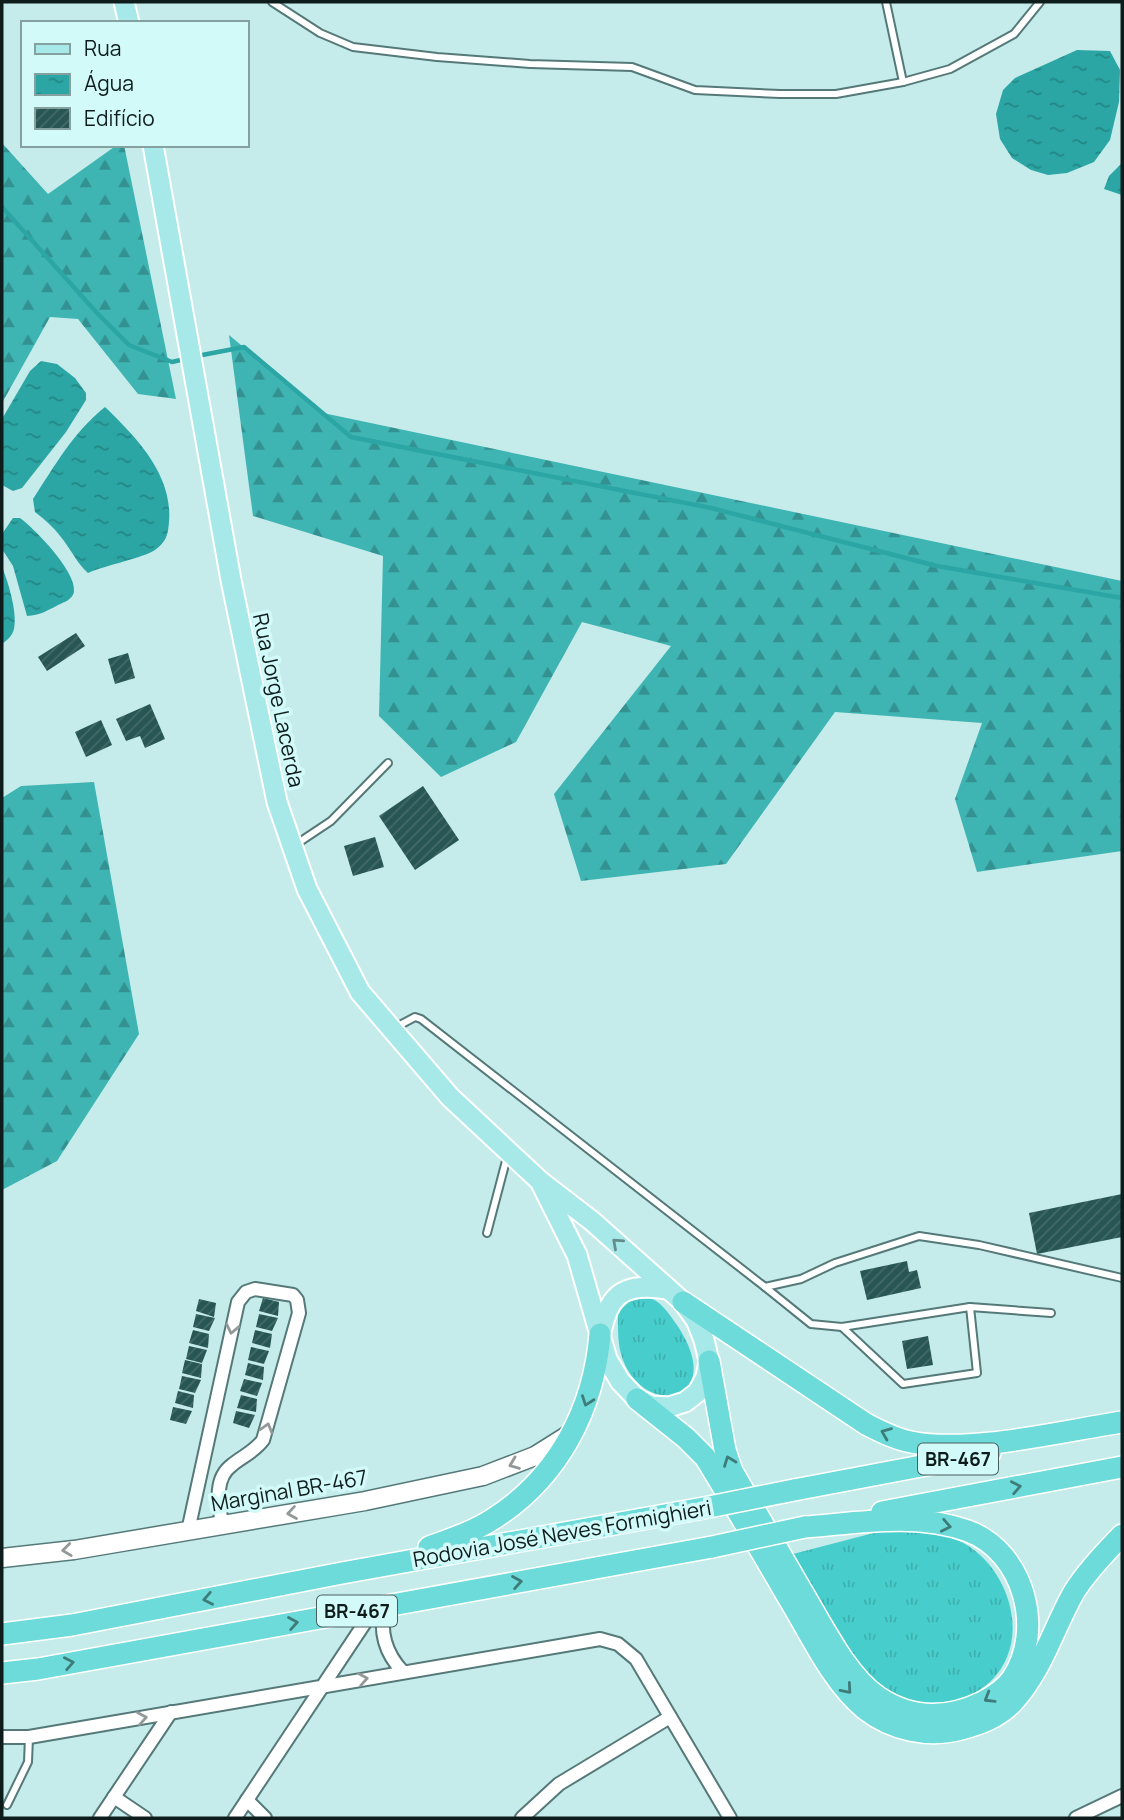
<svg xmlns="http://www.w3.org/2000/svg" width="1124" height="1820" viewBox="0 0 1124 1820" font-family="Manrope,sans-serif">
  <defs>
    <pattern id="grass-tufts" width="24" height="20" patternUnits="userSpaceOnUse" patternTransform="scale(1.75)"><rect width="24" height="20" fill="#47cecc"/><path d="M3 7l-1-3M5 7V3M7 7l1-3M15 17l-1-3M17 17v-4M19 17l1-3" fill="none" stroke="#3db0af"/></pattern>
    <pattern id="forest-firs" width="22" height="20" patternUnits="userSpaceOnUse" patternTransform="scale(1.75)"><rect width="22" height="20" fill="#3fb5b3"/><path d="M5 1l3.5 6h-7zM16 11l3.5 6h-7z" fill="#339291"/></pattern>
    <pattern id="water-ripples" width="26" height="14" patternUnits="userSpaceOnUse" patternTransform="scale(1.75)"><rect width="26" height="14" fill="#2ba6a4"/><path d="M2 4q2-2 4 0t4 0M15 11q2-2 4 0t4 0" fill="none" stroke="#238685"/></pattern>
    <pattern id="building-hatch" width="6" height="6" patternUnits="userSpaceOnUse" patternTransform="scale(1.75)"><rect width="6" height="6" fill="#275655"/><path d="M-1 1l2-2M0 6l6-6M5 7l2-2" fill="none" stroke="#446a69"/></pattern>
  </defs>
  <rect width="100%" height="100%" fill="#c5eceb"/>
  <g fill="url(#grass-tufts)">
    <path d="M646 1297C660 1299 669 1314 677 1325 729 1403 645 1419 623 1360 617 1345 618 1328 618 1312L630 1301Z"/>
    <path d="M889 1529C912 1531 935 1531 957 1540 998 1557 1025 1614 1007 1657 984 1713 907 1715 867 1677 858 1668 851 1652 845 1641 827 1612 810 1583 793 1554Z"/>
  </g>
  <g fill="url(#forest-firs)">
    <polygon points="2,143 48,194 117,145 124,145 176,399 138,394 78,319 50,317 2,403"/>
    <polygon points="229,335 323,413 1122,581 1122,851 977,872 955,799 982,723 835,712 726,864 581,881 554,794 671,646 582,622 516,742 441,777 379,716 383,556 253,516"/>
    <polygon points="94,782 139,1034 57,1161 2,1190 2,798 21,786"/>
  </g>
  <g fill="url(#water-ripples)">
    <polygon points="1077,50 1110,51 1120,70 1119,102 1110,140 1094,162 1067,173 1048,175 1031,170 1012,158 1000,139 996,114 1003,90 1015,78"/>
    <polygon points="1122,163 1122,195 1104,189 1109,176"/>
    <polygon points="41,361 57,364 75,378 86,393 86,400 66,432 22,488 13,491 2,485 2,419 30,371"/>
    <path d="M105 407C137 438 173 475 169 522 168 535 166 542 155 550 143 558 106 565 88 573 77 563 73 553 64 541 56 530 47 521 35 512L33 499C56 464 72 434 105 407Z"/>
    <path d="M13 518H20C36 530 77 572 74 592 72 600 64 602 58 605 47 611 40 615 27 616L13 566 2 549V534Z"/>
    <path d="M2 567C8 581 19 617 13 632 11 637 6 641 2 644Z"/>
  </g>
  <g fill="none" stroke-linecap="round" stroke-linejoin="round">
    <g stroke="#2ba6a4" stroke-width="4.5">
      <polyline points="2,207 97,313 129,345 172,362 185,359"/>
      <polyline points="197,356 244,347 351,437 711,508 937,566 1122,598"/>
    </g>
  </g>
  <g fill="url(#building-hatch)">
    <polygon points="76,633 85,646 47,671 38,657"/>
    <polygon points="128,653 135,678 115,684 108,659"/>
    <polygon points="150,704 165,739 145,748 140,736 126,741 116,719"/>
    <polygon points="101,720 112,745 86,757 75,732"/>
    <polygon points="423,786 459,840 415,870 379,816"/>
    <polygon points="375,837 384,867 353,876 344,846"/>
    <polygon points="1122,1194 1122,1237 1037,1254 1029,1213"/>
    <polygon points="907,1261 909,1272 917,1270 921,1288 867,1300 860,1271"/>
    <polygon points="263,1298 279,1302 278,1316 259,1311"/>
    <polygon points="199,1299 216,1303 214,1317 196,1311"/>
    <polygon points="196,1314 215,1318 209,1331 193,1327"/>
    <polygon points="259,1314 278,1318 272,1331 256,1327"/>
    <polygon points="193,1330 209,1334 208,1348 189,1343"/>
    <polygon points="255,1330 272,1334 270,1348 252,1343"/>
    <polygon points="928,1336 933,1365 907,1369 902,1341"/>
    <polygon points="189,1346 207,1350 202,1363 186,1359"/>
    <polygon points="251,1347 269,1351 264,1364 248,1360"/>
    <polygon points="185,1360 202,1364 201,1378 182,1373"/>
    <polygon points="248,1363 264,1367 263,1380 245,1375"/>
    <polygon points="182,1376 201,1380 195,1393 179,1389"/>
    <polygon points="244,1379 262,1383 257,1396 240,1391"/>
    <polygon points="178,1391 194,1395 193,1408 175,1403"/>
    <polygon points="241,1395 257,1399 256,1412 237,1408"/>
    <polygon points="173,1407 192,1411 186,1424 170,1420"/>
    <polygon points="236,1411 255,1415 249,1428 233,1423"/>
  </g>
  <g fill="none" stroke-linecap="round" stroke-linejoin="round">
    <g stroke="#557978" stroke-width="10">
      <g id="lane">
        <polyline points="272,2 320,33 353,47 437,57 530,64 632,67 695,90 780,94 836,94 903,82 950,69 1014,34 1040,2"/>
        <polyline points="886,2 903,82"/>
        <polyline points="295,845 331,821 388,763"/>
        <polyline points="396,1027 415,1017 421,1019 765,1287 801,1279 835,1263 919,1236 979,1245 1122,1278"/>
        <polyline points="487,1233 507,1157"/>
        <polyline points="765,1287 811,1324 842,1327 970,1307 1051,1313"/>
        <polyline points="842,1327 903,1384 977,1373 970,1307"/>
        <polyline points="7,1805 28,1762 29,1737"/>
      </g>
    </g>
    <g stroke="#557978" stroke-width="16">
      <g id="street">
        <path d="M188 1531 238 1302 246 1292 255 1289 293 1295 297 1300 299 1313 263 1440C254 1452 243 1456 232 1465 213 1479 219 1505 222 1524"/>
        <path d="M385 1607C379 1632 385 1653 403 1672"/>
        <polyline points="2,1737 29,1737 600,1639 618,1644 636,1659 730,1818"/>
        <polyline points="114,1797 145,1818"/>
        <polyline points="247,1800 265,1818"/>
        <polyline points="100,1818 171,1712"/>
        <polyline points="235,1818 374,1609"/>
        <polyline points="522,1818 559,1784 670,1717"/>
        <polyline points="1076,1818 1122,1796"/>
      </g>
    </g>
    <g stroke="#557978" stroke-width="21">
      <polyline id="secondary" points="2,1558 74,1550 365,1501 483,1476 535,1456 570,1434"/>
    </g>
    <g stroke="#fff" stroke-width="23">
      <g id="primary">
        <polyline points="124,2 129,23"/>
        <polyline points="153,145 231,580 277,802 307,889 360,992 450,1097 540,1181 592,1221 683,1302 696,1320 704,1340 709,1361 706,1377 698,1392 685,1402 669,1407 652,1406 637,1399 620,1381 607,1359 577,1255 540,1181"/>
        <path d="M601 1333C609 1291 626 1283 668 1289"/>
      </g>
    </g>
    <g stroke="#fff" stroke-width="24">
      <g id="highway">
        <path d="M683 1302 866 1424C880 1431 895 1439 911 1442 970 1454 1062 1431 1122 1422"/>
        <path d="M709 1361 725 1450 732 1471C756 1512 780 1553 804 1595 823 1627 847 1676 878 1697 912 1720 948 1719 983 1702 994 1696 1005 1689 1012 1679 1045 1630 1024 1552 968 1531 916 1512 858 1523 805 1527"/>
        <path d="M637 1399 686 1438 705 1457C736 1507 765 1558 795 1609 815 1643 834 1683 865 1709 892 1730 928 1738 961 1729 980 1724 997 1718 1012 1703 1042 1671 1053 1629 1074 1592 1087 1571 1106 1552 1122 1535"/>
        <polyline points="794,1490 990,1453"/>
        <polyline points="882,1512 1122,1467"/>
        <path d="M429 1547C451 1539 473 1532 493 1519 558 1478 594 1409 600 1334"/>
        <polyline points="2,1634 72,1625 342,1573 709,1507"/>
        <polyline points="2,1673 38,1669 712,1547"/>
      </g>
    </g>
    <use href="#lane" stroke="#fff" stroke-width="6"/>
    <use href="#street" stroke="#fff" stroke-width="12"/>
    <use href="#secondary" stroke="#fff" stroke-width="18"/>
    <use href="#primary" stroke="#a7e9e8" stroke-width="19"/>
    <use href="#highway" stroke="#6ddbd9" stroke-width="21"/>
    <g stroke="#fff" stroke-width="24" stroke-linecap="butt">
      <g id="highway-bridge">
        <polyline points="709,1507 794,1490"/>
        <polyline points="712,1547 805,1527"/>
      </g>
    </g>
    <use href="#highway-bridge" stroke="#6ddbd9" stroke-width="21"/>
  </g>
  <defs><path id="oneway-chevron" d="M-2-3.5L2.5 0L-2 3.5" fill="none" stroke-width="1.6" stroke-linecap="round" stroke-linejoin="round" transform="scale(1.75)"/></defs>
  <use stroke="#628d8c" href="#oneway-chevron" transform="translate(617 1243) rotate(-138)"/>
  <g stroke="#939999">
    <use href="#oneway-chevron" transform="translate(232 1329) rotate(102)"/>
    <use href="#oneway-chevron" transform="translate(267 1428) rotate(-74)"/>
    <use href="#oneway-chevron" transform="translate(514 1464) rotate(159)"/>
    <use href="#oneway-chevron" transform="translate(292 1513) rotate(171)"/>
    <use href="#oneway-chevron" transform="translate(67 1550) rotate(173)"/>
    <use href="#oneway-chevron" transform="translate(363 1679) rotate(-10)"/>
    <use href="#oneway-chevron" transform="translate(142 1718) rotate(-10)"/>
  </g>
  <g stroke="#3e7c7a">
    <use href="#oneway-chevron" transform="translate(587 1401) rotate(110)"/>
    <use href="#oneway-chevron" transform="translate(886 1433) rotate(-158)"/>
    <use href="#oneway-chevron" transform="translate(729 1461) rotate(-111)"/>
    <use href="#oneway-chevron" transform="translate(1016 1487) rotate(-11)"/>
    <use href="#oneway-chevron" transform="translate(946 1526) rotate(11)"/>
    <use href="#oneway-chevron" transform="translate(517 1582) rotate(-10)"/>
    <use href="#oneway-chevron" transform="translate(208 1599) rotate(169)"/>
    <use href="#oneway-chevron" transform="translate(293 1623) rotate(-10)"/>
    <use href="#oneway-chevron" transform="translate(69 1663) rotate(-11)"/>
    <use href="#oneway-chevron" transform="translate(847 1689) rotate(49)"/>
    <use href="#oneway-chevron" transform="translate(989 1698) rotate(149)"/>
  </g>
  <g text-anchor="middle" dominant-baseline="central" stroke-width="7" stroke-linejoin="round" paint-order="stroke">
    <g fill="#d2faf8" stroke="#495f5e" stroke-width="2">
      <rect x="918" y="1443.5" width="80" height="31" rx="5"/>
      <rect x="317" y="1595.5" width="80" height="31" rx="5"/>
    </g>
    <g font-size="19" font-weight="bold" fill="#0e1c1c">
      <text x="958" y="1459">BR-467</text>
      <text x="357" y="1611">BR-467</text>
    </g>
    <g font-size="21" fill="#0e1c1c" stroke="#d2faf8">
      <text transform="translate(279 700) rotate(78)">Rua Jorge Lacerda</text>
      <text transform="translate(289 1490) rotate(-10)">Marginal BR-467</text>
      <text transform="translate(562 1533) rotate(-10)">Rodovia José Neves Formighieri</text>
    </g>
  </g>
  <rect width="1124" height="1820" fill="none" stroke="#0e1c1c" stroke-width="7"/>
  <rect x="21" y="21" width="228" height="126" fill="#d2faf8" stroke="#84a1a0" stroke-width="2"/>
  <rect x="35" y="44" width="35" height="10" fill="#a7e9e8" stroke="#84a1a0" stroke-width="2"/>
  <text x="84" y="56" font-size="21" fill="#0e1c1c">Rua</text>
  <rect x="35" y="74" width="35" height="21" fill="url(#water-ripples)" stroke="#84a1a0" stroke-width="2"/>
  <text x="84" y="91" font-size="21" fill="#0e1c1c">Água</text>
  <rect x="35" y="108" width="35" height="21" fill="url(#building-hatch)" stroke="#84a1a0" stroke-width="2"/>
  <text x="84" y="126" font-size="21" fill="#0e1c1c">Edifício</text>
</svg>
